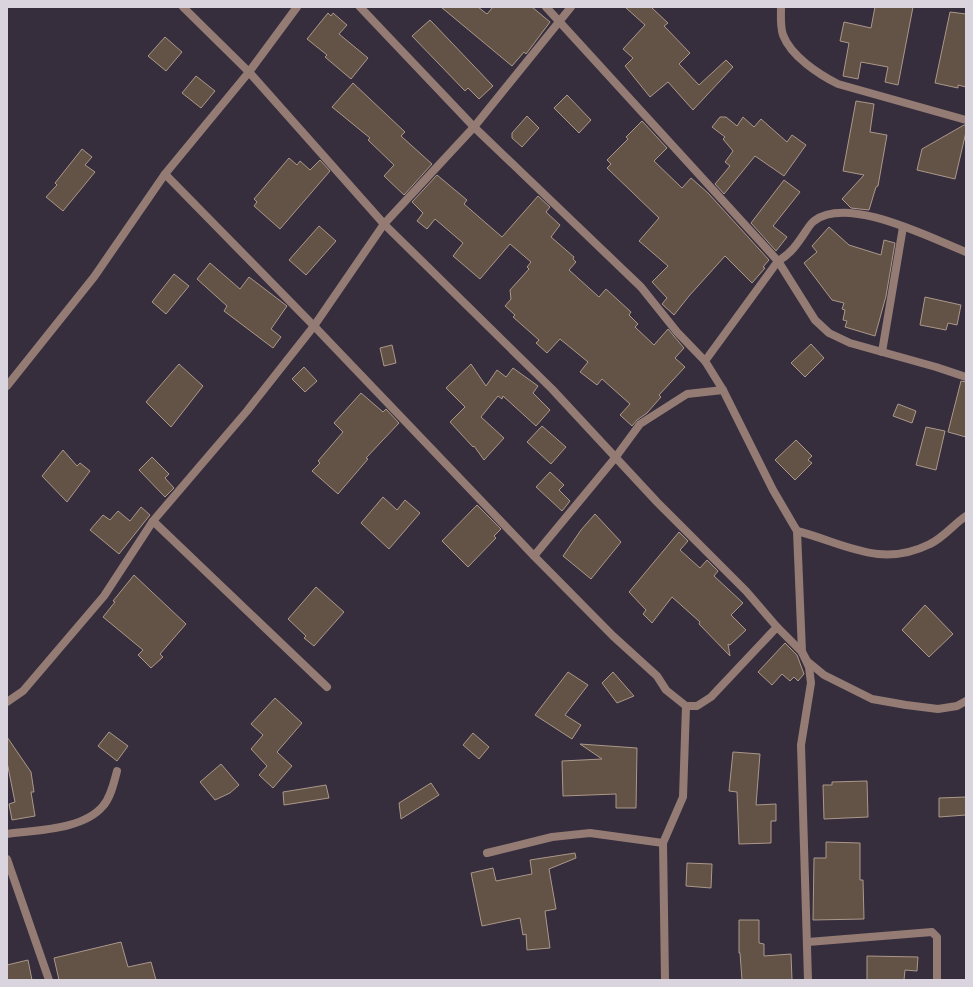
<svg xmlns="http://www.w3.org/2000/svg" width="973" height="987" viewBox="0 0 973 987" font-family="Lato,sans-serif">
  <rect width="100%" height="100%" fill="#372e3d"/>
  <g fill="#635246" stroke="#ab988a">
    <polygon points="441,7 478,7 487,14 493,7 532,7 550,22 526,54 524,52 512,66"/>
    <polygon points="625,7 651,7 668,23 664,26 690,53 679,64 699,85 726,60 733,67 693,110 668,82 650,97 625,66 633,58 623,49 645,25"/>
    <polygon points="875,7 913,7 898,85 885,82 888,67 861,62 858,79 843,76 849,43 840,41 844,22 871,28"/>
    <polygon points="950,12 966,14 966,87 958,85 958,88 935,83"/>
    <polygon points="328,13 331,16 333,13 347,25 339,34 368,58 351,79 325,57 327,55 307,39"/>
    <polygon points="430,20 493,86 479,99 468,88 465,91 412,36"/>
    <polygon points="165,37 182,52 166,71 148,56"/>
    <polygon points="196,76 215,91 201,108 182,93"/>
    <polygon points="353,83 405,132 401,136 432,164 404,195 384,176 394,165 368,140 370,138 332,107"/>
    <polygon points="567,95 591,120 579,133 554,108"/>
    <polygon points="856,101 874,104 870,132 887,135 878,186 876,187 869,210 851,208 842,199 864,175 843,171"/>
    <polygon points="527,116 539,128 522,147 512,138 512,133"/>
    <polygon points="720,117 726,117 737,126 743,117 754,127 761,119 787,142 792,135 806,145 784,176 755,156 724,194 715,184 730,166 725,162 733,151 723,139 725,137 712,127"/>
    <polygon points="642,121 667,148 654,161 682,188 691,178 708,193 769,260 763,267 765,268 752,283 725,256 689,296 674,315 662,304 667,298 652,282 668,266 639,241 659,218 607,168 611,164 607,160 628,139 626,137"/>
    <polygon points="964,125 966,125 966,132 955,179 917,170 922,149"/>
    <polygon points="82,149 92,157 85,165 95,172 63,211 46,197 57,185 55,183"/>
    <polygon points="289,158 297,165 300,161 310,170 320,160 330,171 280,229 254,206 257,202 254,199"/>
    <polygon points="437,175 467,200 464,204 502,237 538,196 550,207 546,212 560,225 551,237 574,257 573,259 576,262 569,270 599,297 606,289 631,312 629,315 638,324 635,327 654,345 668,329 684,348 675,358 685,367 659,395 661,397 647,413 637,420 632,426 620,415 630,404 602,379 597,385 580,372 588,362 560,339 547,353 536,343 539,340 513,317 515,315 505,306 511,299 510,290 529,269 527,267 531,262 510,244 480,279 453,256 463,243 435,219 427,229 417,221 423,213 412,202"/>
    <polygon points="784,180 800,192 773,226 787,237 776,251 751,223"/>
    <polygon points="319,226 336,241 306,275 289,260"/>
    <polygon points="829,227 849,245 881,255 884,240 895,243 886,296 875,336 845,327 847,321 843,320 845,310 842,309 844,303 832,300 804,263 817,252 812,246"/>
    <polygon points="210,263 240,289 249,277 287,306 271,329 281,337 273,348 224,311 227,306 197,279"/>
    <polygon points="174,274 189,286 166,314 152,302"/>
    <polygon points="925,297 961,305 957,325 948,323 946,330 920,325"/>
    <polygon points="811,344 824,358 805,377 791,363"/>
    <polygon points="392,345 396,363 384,366 380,348"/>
    <polygon points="179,364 203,386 171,427 146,402"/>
    <polygon points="471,364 486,386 497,370 506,377 513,368 538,386 533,393 550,410 536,426 503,396 502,399 498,396 481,417 504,438 484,460 474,446 473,447 450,422 465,407 446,388"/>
    <polygon points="304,367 317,381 305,392 292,379"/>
    <polygon points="961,381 966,382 966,437 948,432"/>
    <polygon points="361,393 383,412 386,409 399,423 366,458 368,459 338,494 312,471 320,463 318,461 343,432 334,423"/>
    <polygon points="898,404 916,411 912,423 893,416"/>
    <polygon points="542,426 566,447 551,464 527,442"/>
    <polygon points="926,427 945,431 936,470 916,465"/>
    <polygon points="796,440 812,456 808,460 812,463 795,480 775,460"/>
    <polygon points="63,450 77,466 80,463 90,471 67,502 42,476"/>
    <polygon points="152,457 169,474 165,478 174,488 165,497 139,470"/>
    <polygon points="550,472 564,485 559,490 570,501 562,511 536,487"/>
    <polygon points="383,497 397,510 405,500 420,513 389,549 361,523"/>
    <polygon points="477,505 501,529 494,536 496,538 468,567 442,541"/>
    <polygon points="141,507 150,515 119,554 90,530 103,515 110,520 118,511 130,521"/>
    <polygon points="595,514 621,542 591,579 563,556 581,530"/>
    <polygon points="679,532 688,541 680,550 700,568 707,560 718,571 714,576 743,603 731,615 746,630 730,645 728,644 730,656 699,624 700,622 672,597 652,623 643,614 646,610 629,592"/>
    <polygon points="134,575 186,624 160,654 163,657 151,668 138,655 143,650 103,617 115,602 113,601"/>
    <polygon points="316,587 344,612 314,646 304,638 306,636 288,619"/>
    <polygon points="925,605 953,634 929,657 902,630"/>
    <polygon points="785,643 797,655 804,674 798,681 794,677 790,681 782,674 772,685 758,672"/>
    <polygon points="568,672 588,685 565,715 581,725 572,739 535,715"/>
    <polygon points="613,672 634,696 617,703 602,683"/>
    <polygon points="275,698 302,723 277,752 292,766 273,788 259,775 267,766 251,749 263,735 251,724"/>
    <polygon points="109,732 128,746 117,761 98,746"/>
    <polygon points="473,733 489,747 479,759 463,745"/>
    <polygon points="7,737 31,772 34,792 31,792 35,816 12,820 9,804 15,802 7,762"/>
    <polygon points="580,744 637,748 636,808 616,808 616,794 563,796 562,761 602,759"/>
    <polygon points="733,752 760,754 756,805 776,804 776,821 771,821 771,843 739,844 737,792 729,791"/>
    <polygon points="221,764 239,785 230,793 215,800 200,782"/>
    <polygon points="867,781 868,817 824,819 823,785 832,785 832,782"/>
    <polygon points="431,783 439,795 401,819 399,803"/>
    <polygon points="326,785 329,798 284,805 283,792"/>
    <polygon points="966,797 966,815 939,817 939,798"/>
    <polygon points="826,842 860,843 860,880 863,880 864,919 813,920 814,858 826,858"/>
    <polygon points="575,853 576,858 549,869 556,909 545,911 550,948 527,950 526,934 523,935 520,918 482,926 471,873 493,868 496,881 532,874 530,860"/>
    <polygon points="687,863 712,864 711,888 686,886"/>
    <polygon points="739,920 759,920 759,943 764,944 764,956 791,954 792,980 742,980 740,953 739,953"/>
    <polygon points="121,942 128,967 151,962 156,980 59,980 54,958"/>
    <polygon points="867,956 918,957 917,971 905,970 904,980 867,980"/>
    <polygon points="28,960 32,980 7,980 7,965"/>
  </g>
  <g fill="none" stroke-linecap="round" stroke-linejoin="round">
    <g stroke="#947c75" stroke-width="8">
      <polyline points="360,7 474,127 641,287 677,332 705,361 723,390 773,490 797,531 802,652 809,667 811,683 801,745 808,980"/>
      <polyline points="546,7 778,261 815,320 829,333 850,343 936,367 966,377"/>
      <polyline points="571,7 474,127 384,224 552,389 657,502 746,591 777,627 802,652 807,661 824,675 872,699 906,705 938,709 957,706 966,701"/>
      <path d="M781 7C781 16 780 26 783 35 791 56 818 74 838 84L966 120"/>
      <polyline points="165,174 314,326 534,556 613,636 657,676 666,690 686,706 697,706 711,697 777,627"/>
      <polyline points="882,352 903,227"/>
      <path d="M705 361 778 261C791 254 798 243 806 231 808 228 811 223 814 221 848 195 930 238 966 252"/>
      <polyline points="7,386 94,277 165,174 249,72 183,7"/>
      <polyline points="153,521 327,687"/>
      <path d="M797 531C844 543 880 569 930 544 943 538 954 524 966 516"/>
      <polyline points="534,556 615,458 640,424 687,394 723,390"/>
      <polyline points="7,702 23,691 104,596 153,521 247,411 314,326 384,224 249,72 297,7"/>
      <path d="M7 834C36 830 83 830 103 806 111 797 114 782 117 771"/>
      <polyline points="487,853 552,837 590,833 663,843"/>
      <polyline points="7,859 49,980"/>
      <polyline points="808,942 932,932 937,937 937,980"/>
      <polyline points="665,980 663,843 683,797 686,706"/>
    </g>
  </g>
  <rect width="973" height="987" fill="none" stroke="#dad4de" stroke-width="16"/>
</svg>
